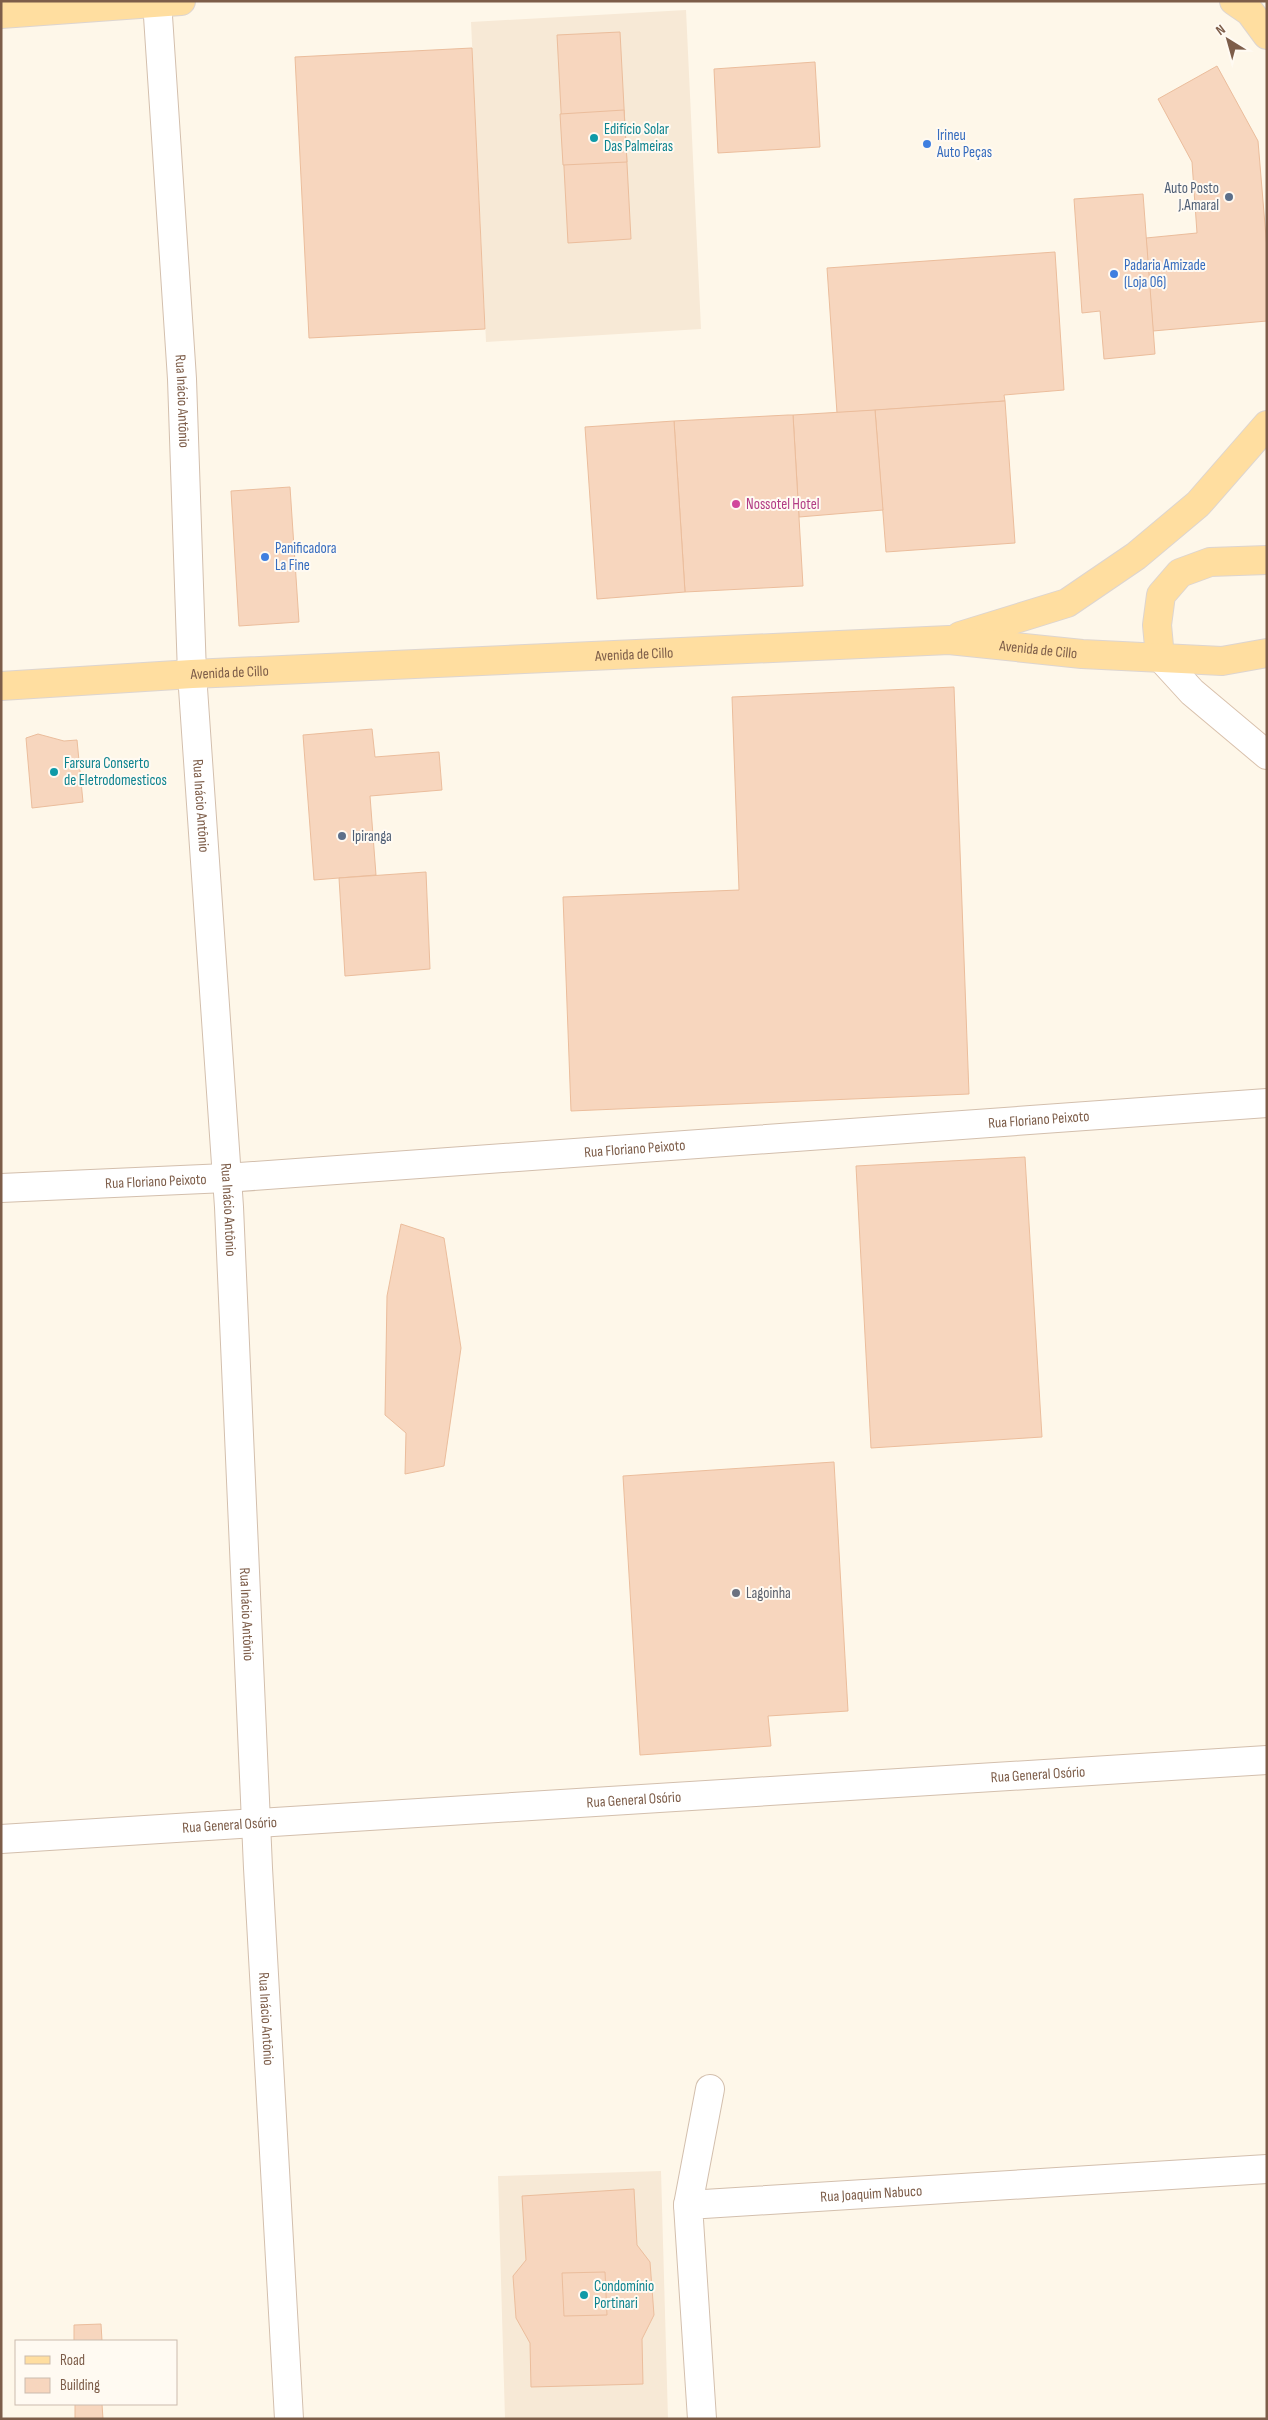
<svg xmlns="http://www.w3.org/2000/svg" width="1268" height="2420" viewBox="0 0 1268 2420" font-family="'Sofia Sans Condensed',sans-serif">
  <rect width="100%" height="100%" fill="#fef7e9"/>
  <g fill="#f7e9d6">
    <polygon points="686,10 701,329 486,342 471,22"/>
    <polygon points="661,2171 668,2419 505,2419 498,2176"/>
  </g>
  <g fill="#f7d6be" stroke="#ebbd9c">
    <polygon points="620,32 631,239 568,243 557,35"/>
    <polygon points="472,48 485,329 309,338 295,57"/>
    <polygon points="815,62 820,147 718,153 714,69"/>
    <polygon points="1217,66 1258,141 1267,249 1267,321 1153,331 1146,238 1197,233 1192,162 1158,99"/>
    <polygon points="624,110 627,162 563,165 560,114"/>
    <polygon points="1143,194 1155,354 1104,359 1100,311 1082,313 1074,199"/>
    <polygon points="1055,252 1064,390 1004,395 1005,401 837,413 827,268"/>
    <polygon points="1005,401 1015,543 886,552 875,410"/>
    <polygon points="875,410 883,510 799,517 793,415"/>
    <polygon points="788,415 793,415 803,586 685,592 674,421"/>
    <polygon points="674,421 685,592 597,599 585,427"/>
    <polygon points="290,487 299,622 239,626 231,491"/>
    <polygon points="954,687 969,1094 571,1111 563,897 739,890 732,697"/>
    <polygon points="372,729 375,757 439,752 442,790 370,796 376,875 314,880 303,735"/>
    <polygon points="38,734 64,741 77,740 83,802 32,808 26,738"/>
    <polygon points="426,872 430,969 345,976 339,878"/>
    <polygon points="1025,1157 1042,1437 871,1448 856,1166"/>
    <polygon points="401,1224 444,1238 461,1348 444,1466 405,1474 406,1433 385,1415 387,1296"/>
    <polygon points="834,1462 848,1711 768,1716 771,1746 640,1755 623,1476"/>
    <polygon points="634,2189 637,2245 650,2262 654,2315 642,2339 643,2384 531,2387 530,2343 516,2318 513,2276 526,2260 522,2196"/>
    <polygon points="605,2272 607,2315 564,2316 562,2273"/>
    <polygon points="101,2324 102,2341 74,2341 74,2325"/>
    <polygon points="75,2404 102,2404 103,2419 75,2419"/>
  </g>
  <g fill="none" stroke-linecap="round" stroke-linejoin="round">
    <g stroke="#d3bfad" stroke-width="30">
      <g id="minor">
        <path id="s1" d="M157 1 182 379 192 674 229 1207 258 1868 289 2419"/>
        <path id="s2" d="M1 1188 226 1178 1267 1103"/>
        <path id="s3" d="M1 1839 1267 1760"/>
        <polyline points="688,2205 710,2089"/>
        <path id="s4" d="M702 2419 688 2205 1267 2169"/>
      </g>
    </g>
    <g stroke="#d9c1ac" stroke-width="30">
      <polyline id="secondary" points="1160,657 1192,692 1267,755"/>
    </g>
    <g stroke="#ddd5d0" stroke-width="30">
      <g id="primary">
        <polyline points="1234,1 1250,12 1267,35"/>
        <polyline points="1,14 181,1"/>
        <polyline points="960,636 1067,603 1136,556 1198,504 1267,425"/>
        <polyline points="1160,657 1157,625 1161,595 1180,573 1210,562 1267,560"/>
        <path id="s5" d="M1 686 192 674 949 640 1082 654 1222 661 1267 653"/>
      </g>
    </g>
    <use href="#minor" stroke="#fff" stroke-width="28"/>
    <use href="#secondary" stroke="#fff" stroke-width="28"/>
    <use href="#primary" stroke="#ffdea0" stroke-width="28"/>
  </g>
  <g fill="#0f9aa8" stroke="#fffaf2" stroke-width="2">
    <circle cx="594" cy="138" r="5"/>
    <circle cx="54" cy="772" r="5"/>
    <circle cx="584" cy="2295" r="5"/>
  </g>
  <g fill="#3f7fe0" stroke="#fffaf2" stroke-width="2">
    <circle cx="927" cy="144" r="5"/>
    <circle cx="1114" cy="274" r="5"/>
    <circle cx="265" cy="557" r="5"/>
  </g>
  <g fill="#5c6f8a" stroke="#fffaf2" stroke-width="2">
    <circle cx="1229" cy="197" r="5"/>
    <circle cx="342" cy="836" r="5"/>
  </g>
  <circle fill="#d1479c" stroke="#fffaf2" stroke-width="2" cx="736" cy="504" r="5"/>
  <circle fill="#6b7280" stroke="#fffaf2" stroke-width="2" cx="736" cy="1593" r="5"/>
  <g text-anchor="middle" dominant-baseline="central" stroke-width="4" stroke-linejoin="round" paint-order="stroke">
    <g font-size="15" fill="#0d838f" stroke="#fffaf2" text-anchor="start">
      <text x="604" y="129">Edifício Solar<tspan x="604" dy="17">Das Palmeiras</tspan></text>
      <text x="64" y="763">Farsura Conserto<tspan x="64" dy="17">de Eletrodomesticos</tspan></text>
      <text x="594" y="2286">Condomínio<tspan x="594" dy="17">Portinari</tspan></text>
    </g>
    <g font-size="15" fill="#366cbe" stroke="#fffaf2" text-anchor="start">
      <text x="937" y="135">Irineu<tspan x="937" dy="17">Auto Peças</tspan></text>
      <text x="1124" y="265">Padaria Amizade<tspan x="1124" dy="17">(Loja 06)</tspan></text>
      <text x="275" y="548">Panificadora<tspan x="275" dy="17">La Fine</tspan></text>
    </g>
    <g font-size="15" fill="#4e5e75" stroke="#fffaf2" text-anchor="end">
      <text x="1219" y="188">Auto Posto<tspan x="1219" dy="17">J.Amaral</tspan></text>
      <text x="352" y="836" text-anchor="start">Ipiranga</text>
    </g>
    <g font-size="15" fill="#7d5d49" stroke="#fffaf2">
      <text stroke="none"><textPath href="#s1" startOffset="401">Rua Inácio Antônio</textPath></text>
      <text stroke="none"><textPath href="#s5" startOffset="1039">Avenida de Cillo</textPath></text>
      <text stroke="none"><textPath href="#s5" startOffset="634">Avenida de Cillo</textPath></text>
      <text stroke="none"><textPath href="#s5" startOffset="229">Avenida de Cillo</textPath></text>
      <text stroke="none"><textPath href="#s1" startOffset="806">Rua Inácio Antônio</textPath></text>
      <text stroke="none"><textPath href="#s2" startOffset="1040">Rua Floriano Peixoto</textPath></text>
      <text stroke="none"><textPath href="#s2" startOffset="635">Rua Floriano Peixoto</textPath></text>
      <text stroke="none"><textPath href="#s2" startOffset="155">Rua Floriano Peixoto</textPath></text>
      <text stroke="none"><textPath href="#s1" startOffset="1211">Rua Inácio Antônio</textPath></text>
      <text stroke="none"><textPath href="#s1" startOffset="1616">Rua Inácio Antônio</textPath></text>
      <text stroke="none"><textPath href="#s3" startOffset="1039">Rua General Osório</textPath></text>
      <text stroke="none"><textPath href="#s3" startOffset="634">Rua General Osório</textPath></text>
      <text stroke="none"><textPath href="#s3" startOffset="229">Rua General Osório</textPath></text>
      <text stroke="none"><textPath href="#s1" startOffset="2021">Rua Inácio Antônio</textPath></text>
      <text stroke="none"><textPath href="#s4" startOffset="398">Rua Joaquim Nabuco</textPath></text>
    </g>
    <g font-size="15" fill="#b23c85" stroke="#fffaf2" text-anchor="start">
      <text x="746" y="504">Nossotel Hotel</text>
    </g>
    <g font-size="15" fill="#5b616d" stroke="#fffaf2" text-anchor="start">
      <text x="746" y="1593">Lagoinha</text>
    </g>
  </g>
  <rect width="1268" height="2420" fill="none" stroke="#7d5d49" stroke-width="5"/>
  <rect x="15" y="2340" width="162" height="65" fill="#fffaf2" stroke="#cbbbae"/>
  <rect x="25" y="2356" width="25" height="8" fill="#ffdea0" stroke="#cbbbae"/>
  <text x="60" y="2365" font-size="15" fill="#7d5d49">Road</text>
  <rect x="25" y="2378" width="25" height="15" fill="#f7d6be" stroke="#cbbbae"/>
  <text x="60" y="2390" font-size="15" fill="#7d5d49">Building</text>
  <g transform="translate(1228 40) rotate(323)" stroke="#fffaf2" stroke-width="4" paint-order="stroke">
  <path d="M0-4L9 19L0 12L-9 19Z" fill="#7d5d49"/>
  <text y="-8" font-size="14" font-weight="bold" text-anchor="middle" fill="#7d5d49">N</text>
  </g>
</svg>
